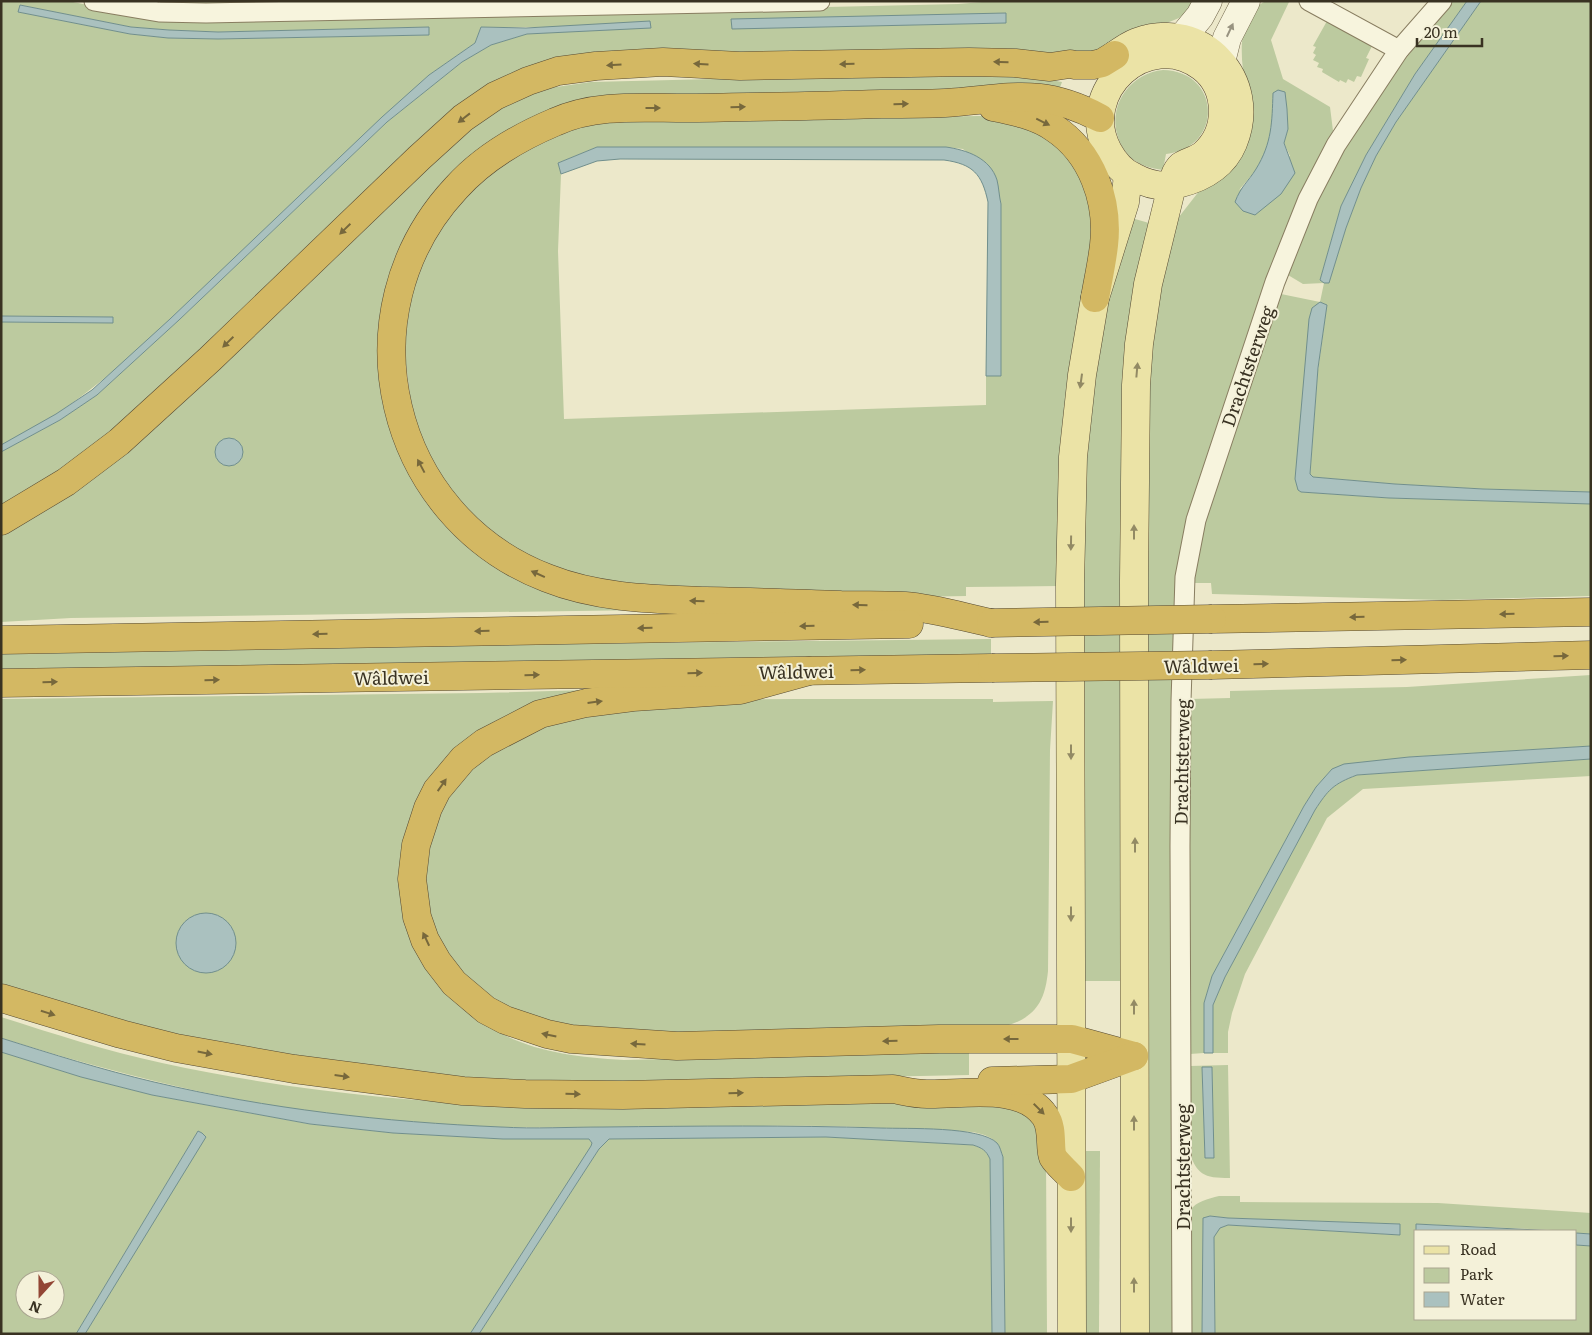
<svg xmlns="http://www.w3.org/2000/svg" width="1592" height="1335" viewBox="0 0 1592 1335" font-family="Literata,serif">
  <rect width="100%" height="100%" fill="#ece8ca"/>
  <g fill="#bcca9f" fill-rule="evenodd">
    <path d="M1 1H68L128 13 650 11 958 4 994 1H1196L1193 7 1179 18 1098 51 1064 55 1012 49 641 57 526 76 114 436 1 512V452L60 420 97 395 179 320 387 122 462 62 491 45 527 34 651 27H481L475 43 429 75C357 143 286 210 214 278 149 339 84 407 1 445V322L112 323V317L1 316ZM20 5 131 27 169 30 218 32 428 27V35L218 39 168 38 130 34 19 12ZM1006 13V23L732 28Z"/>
    <polygon points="121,1 325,1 323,5 206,8"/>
    <path d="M1266 1 1289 2 1271 40 1283 79 1330 107 1333 131 1299 195 1270 269 1240 356 1188 519 1175 580 1172 1034 1173 1334H1147V427L1151 345 1165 262 1175 222 1200 190 1245 82C1240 57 1237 13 1266 1ZM1287 109 1288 129 1284 143 1290 156 1239 190 1256 170 1269 146 1272 127Z"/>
    <path d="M1451 1H1467L1415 74 1366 155 1341 206 1320 280 1329 282 1346 228 1361 188 1376 156 1396 122 1481 1H1591V492L1483 489 1395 484 1313 477 1310 474 1318 368 1327 306 1301 492 1389 498 1591 504V596L1442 600 1212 594 1211 583H1195C1194 552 1211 506 1220 476 1239 415 1257 353 1281 294L1320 302 1324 283 1303 284 1288 275 1314 204 1342 147 1399 67Z"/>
    <polygon points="1327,21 1372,46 1366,58 1369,59 1361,77 1357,76 1354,82 1348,79 1346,83 1340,80 1339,82 1322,72 1323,69 1317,67 1319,63 1313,60 1316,55 1313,53 1316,47 1313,46"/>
    <path d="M1163 70C1221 71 1224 148 1166 154L1163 170C1151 168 1140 166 1130 157 1124 151 1119 142 1117 134 1109 102 1132 73 1163 70Z"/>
    <polygon points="990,72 1030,76 1062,82 1058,93 639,98 452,182 383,358 456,528 644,610 71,618 1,622 1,529 457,136 513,101 549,88 591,82"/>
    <path d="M977 116H1006L1071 153 1096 214 1059 586 966 587V596L857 598 671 595 537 565 463 511 415 435 402 333 420 263 464 194 511 154 597 119 691 121ZM597 147H946L963 149 996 178 1001 204V376H986V405L564 419 558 251 561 174 558 163Z"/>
    <polygon points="1128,217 1149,223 1123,981 1083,981 1082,637 1085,444 1096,352"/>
    <polygon points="991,639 991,658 1,669 1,654 550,644"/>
    <polygon points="1591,675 1591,746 1409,757 1332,769 1316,787 1304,806 1212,976 1204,1003 1204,1053 1190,1054 1187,823 1190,699 1230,698 1230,691 1407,687"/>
    <path d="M587 690 504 721 406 856 462 1007C512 1049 560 1056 624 1060L969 1052V1075L569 1083 471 1079 241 1053 1 990V699L480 693ZM204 913C224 914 234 925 236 945L209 973C188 970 178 960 176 940Z"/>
    <path d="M797 699H993V702L1053 701 1050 750 1048 971C1045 1001 1036 1017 1006 1026L680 1034 581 1033 508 1011 468 983 439 944 424 896 426 834 460 774 555 716 693 700Z"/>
    <path d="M1591 759V776L1363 789 1327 818 1245 974 1232 1013 1228 1032V1053H1213V1005L1225 977 1315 810C1328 789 1333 784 1357 775Z"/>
    <path d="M1 1017C54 1034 107 1051 162 1063 282 1089 403 1102 526 1106L994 1100 1023 1112 1038 1128 1046 1157 1047 1334H1005L1003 1157C997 1139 991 1136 973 1132 924 1130 875 1127 825 1126 718 1125 611 1129 505 1127 469 1127 432 1124 396 1121 261 1111 130 1078 1 1038Z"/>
    <path d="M1 1052 81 1077 152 1095 309 1124 393 1133 503 1139H589L592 1143V1146L470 1334H85L205 1137 202 1133 198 1131 76 1334H1ZM25 1280H55V1310H25Z"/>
    <path d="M1228 1065 1230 1178C1203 1178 1197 1175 1188 1149L1190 1066ZM1212 1067 1214 1158 1205 1157 1202 1068Z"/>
    <path d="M827 1137 973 1145C982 1148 986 1150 990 1159L992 1334H479L599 1149 609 1139Z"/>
    <polygon points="1084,1151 1100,1151 1099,1334 1084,1334"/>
    <path d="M1219 1196H1240V1202L1438 1203 1591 1213V1234L1576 1233V1231L1416 1224V1319H1576V1245L1591 1246V1334H1215L1214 1237 1219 1228 1228 1225 1399 1235 1400 1224 1228 1218 1210 1216 1203 1218 1202 1334H1190V1211C1196 1201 1208 1199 1219 1196Z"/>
  </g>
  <g fill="#aac1bf" stroke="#718f8d">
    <polygon points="1467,1 1481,1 1396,122 1376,156 1361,188 1346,228 1329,283 1324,283 1320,280 1341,206 1366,155 1415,74"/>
    <polygon points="20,5 131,27 169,30 218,32 429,27 429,35 218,39 168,38 130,34 18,12"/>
    <polygon points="1006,13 1006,23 732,29 731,19"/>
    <polygon points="650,21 651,28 527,34 491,45 462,62 387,122 179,320 97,395 60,420 1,452 1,445 56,414 92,390 170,319 382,117 429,75 475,43 481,27 526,28"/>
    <path d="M1278 90 1285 92 1287 109 1288 129 1284 143 1295 173 1281 194 1255 215 1243 211 1235 202C1241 186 1248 182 1256 169 1272 143 1272 122 1273 93Z"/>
    <path d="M597 147H946C967 150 990 158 997 180 999 188 999 196 1001 204V376H986L988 202C982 174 973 164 944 160L620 159 597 161 561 174 558 163Z"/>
    <polygon points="1320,302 1327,305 1318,368 1310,474 1313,477 1395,484 1483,489 1591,492 1591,504 1389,498 1301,492 1298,490 1295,479 1309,319 1312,308"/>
    <polygon points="1,316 113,317 113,323 1,322"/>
    <circle cx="229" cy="452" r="14"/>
    <path d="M1591 746V759L1357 775C1333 784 1328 790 1315 810L1225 977 1213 1005V1053H1204V1003L1212 976 1304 806 1316 787 1332 769 1344 764 1409 757Z"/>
    <circle cx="206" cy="943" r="30"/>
    <path d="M1 1038C52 1054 103 1070 154 1082 268 1109 384 1122 501 1127 535 1129 569 1127 604 1127 696 1126 789 1125 881 1128 907 1129 980 1126 997 1143 1000 1146 1001 1152 1003 1157L1005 1334H992L990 1159C986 1150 982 1148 973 1145L826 1137 609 1139 599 1149 479 1334H470L591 1146 592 1143 589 1139H503L393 1133 310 1124 152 1095 81 1077 1 1052Z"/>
    <polygon points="1202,1067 1212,1067 1214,1158 1205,1158"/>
    <polygon points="198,1131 202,1133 206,1137 85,1334 76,1334"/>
    <polygon points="1210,1216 1228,1218 1400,1224 1400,1235 1228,1225 1220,1228 1214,1237 1215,1334 1202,1334 1203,1218"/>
    <polygon points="1416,1224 1557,1231 1416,1231"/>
    <polygon points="1576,1233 1591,1234 1591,1246 1576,1245"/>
  </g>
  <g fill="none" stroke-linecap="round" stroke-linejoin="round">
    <g stroke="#887d60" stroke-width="21">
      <g id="street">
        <polyline points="94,1 159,12 206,13 820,1"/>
        <polyline points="1309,1 1399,50"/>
        <polyline points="1182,1334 1180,847 1181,701 1185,577 1196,520 1275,282 1308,199 1336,145 1399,50 1442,1"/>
      </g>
    </g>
    <g stroke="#6a5e43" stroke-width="29">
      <g id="secondary">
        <polyline points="1181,39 1200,16 1208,1"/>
        <polyline points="1221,62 1227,38 1246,1"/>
      </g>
    </g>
    <g stroke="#564a33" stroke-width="29">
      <g id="primary">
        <path d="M1115 55C1122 50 1129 45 1137 42 1202 18 1259 81 1233 143 1223 167 1202 178 1178 184 1163 188 1147 184 1134 177 1122 172 1114 162 1108 151 1076 92 1147 26 1202 67 1229 88 1230 131 1204 154 1197 160 1187 162 1181 166 1174 172 1172 186 1170 194L1148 284 1139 344 1136 385 1134 581 1135 1334"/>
        <polyline points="1072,1334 1070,584 1073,457 1082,375 1095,298 1125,202 1128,175"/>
      </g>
    </g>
    <g stroke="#564a33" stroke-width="29">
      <g id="highway">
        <path d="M993 107C1014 111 1037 116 1054 128 1092 153 1109 201 1104 245 1102 263 1098 280 1095 298"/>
        <polyline points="1,521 66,482 119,442 210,359 419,158 463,118 495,96 528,81 558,71 596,66 663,62 740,66 969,62 1015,63 1050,67 1070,64 1075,65 1093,65 1102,63 1115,55"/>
        <polyline points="1212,619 1591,612"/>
        <path d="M991 623C963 617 933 608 905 606 883 605 862 605 841 605 795 603 750 602 705 601 651 599 597 598 547 578 388 517 339 313 456 188 483 158 517 138 555 122 599 102 649 109 697 108 758 107 819 106 881 104 902 104 923 104 945 103 1008 99 1040 86 1100 118"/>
        <polyline points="1,640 909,624"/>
        <polyline points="1212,665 1591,655"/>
        <polyline points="809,671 740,690 633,697 586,703 540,714 484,743 463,759 437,790 428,808 416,845 412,879 417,917 425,940 437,961 454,983 486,1010 505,1020 547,1034 571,1039 677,1046 939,1039 1072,1039 1134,1056"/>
        <polyline points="1,683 992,668"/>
        <path d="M1 998 121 1034 176 1048 294 1069 463 1091 525 1094 623 1095 893 1089C904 1091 916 1094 927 1094 963 1095 1022 1082 1045 1116 1054 1129 1049 1148 1053 1157 1057 1164 1066 1171 1071 1177"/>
        <polyline points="992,1081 1071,1079 1134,1056"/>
      </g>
    </g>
    <use href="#street" stroke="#f7f4dd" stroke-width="19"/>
    <use href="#secondary" stroke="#f7f4dd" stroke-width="28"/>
    <use href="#primary" stroke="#ebe3a6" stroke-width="28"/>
    <use href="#highway" stroke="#d3b863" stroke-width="28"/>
    <g stroke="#564a33" stroke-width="29" stroke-linecap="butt">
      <g id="highway-bridge">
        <polyline points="991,623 1212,619"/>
        <polyline points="992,668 1212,665"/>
      </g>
    </g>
    <use href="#highway-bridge" stroke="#d3b863" stroke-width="28"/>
  </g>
  <defs><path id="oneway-solid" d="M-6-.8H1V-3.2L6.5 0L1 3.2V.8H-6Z" transform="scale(1.25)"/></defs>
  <use fill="#989380" href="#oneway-solid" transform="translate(1230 30) rotate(-65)"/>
  <g fill="#77683c">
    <use href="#oneway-solid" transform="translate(1001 62) rotate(-179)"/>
    <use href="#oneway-solid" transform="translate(701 64) rotate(-177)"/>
    <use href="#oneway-solid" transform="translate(847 64) rotate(179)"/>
    <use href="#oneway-solid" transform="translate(614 65) rotate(177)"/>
    <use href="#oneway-solid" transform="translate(901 104) rotate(-1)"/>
    <use href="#oneway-solid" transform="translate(738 107) rotate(-1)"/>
    <use href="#oneway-solid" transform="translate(653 108)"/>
    <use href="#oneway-solid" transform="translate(464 118) rotate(142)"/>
    <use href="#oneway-solid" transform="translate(1043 122) rotate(26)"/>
    <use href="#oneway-solid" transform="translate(345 229) rotate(136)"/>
    <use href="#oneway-solid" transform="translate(228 342) rotate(136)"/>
    <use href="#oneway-solid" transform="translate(421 466) rotate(-118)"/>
    <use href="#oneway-solid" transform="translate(538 574) rotate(-156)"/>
    <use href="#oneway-solid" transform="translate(697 601) rotate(-178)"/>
    <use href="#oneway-solid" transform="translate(860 605) rotate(-178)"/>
    <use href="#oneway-solid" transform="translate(1507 614) rotate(179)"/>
    <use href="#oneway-solid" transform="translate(1357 617) rotate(179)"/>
    <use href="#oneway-solid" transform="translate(1041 622) rotate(179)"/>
    <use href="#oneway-solid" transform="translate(807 626) rotate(179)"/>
    <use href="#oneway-solid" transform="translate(645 628) rotate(179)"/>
    <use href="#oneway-solid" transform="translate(482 631) rotate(179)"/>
    <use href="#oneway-solid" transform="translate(320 634) rotate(179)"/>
    <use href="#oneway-solid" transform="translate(1561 656) rotate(-1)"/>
    <use href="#oneway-solid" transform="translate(1399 660) rotate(-1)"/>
    <use href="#oneway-solid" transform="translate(1261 664) rotate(-1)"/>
    <use href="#oneway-solid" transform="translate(858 670) rotate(-1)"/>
    <use href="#oneway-solid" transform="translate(695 673) rotate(-1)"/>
    <use href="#oneway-solid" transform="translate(532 675) rotate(-1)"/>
    <use href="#oneway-solid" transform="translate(212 680) rotate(-1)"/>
    <use href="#oneway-solid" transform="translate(50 682) rotate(-1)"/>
    <use href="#oneway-solid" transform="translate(595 702) rotate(-7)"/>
    <use href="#oneway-solid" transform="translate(442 785) rotate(-55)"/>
    <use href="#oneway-solid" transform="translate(426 939) rotate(-115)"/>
    <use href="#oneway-solid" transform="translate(48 1013) rotate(18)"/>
    <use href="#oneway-solid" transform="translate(549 1035) rotate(-168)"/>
    <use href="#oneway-solid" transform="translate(1011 1039) rotate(180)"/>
    <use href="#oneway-solid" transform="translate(890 1041) rotate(178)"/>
    <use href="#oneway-solid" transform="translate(638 1044) rotate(-176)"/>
    <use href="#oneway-solid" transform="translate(205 1053) rotate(11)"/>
    <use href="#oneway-solid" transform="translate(342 1076) rotate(8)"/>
    <use href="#oneway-solid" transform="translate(736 1093) rotate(-1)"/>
    <use href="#oneway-solid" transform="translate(573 1094) rotate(1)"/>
    <use href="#oneway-solid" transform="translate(1039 1109) rotate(45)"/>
  </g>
  <g fill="#928a64">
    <use href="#oneway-solid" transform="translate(1137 370) rotate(-85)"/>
    <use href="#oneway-solid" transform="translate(1081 381) rotate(98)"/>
    <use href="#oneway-solid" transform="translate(1134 532) rotate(-90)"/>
    <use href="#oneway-solid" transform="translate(1071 543) rotate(91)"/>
    <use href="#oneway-solid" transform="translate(1071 752) rotate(90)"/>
    <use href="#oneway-solid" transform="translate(1135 845) rotate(-90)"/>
    <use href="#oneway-solid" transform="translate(1071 914) rotate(90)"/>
    <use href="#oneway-solid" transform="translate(1134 1007) rotate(-90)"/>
    <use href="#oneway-solid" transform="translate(1134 1123) rotate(-90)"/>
    <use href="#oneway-solid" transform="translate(1071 1225) rotate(90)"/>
    <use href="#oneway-solid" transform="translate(1134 1285) rotate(-90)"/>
  </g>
  <g text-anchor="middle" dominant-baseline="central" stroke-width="4" stroke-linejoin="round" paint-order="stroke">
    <g font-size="18" fill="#393222" stroke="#f4f1d9">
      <text transform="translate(1247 366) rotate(-71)">Drachtsterweg</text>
      <text transform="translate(1201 665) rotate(-1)">Wâldwei</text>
      <text transform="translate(796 671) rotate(-1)">Wâldwei</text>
      <text transform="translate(391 677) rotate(-1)">Wâldwei</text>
      <text transform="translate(1181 762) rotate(-89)">Drachtsterweg</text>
      <text transform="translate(1182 1167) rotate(-90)">Drachtsterweg</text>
    </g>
  </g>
  <rect width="1592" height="1335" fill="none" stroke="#393222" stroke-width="5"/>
  <rect x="1414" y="1230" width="162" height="90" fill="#f4f1d9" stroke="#a9a590"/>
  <rect x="1424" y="1246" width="25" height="8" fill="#ebe3a6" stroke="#a9a590"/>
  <text x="1460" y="1255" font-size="15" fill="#393222">Road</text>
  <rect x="1424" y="1268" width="25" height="15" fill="#bcca9f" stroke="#a9a590"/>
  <text x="1460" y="1280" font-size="15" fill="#393222">Park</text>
  <rect x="1424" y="1292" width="25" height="15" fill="#aac1bf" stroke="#a9a590"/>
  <text x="1460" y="1305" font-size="15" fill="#393222">Water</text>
  <g transform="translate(40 1295) rotate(201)"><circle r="24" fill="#f4f1d9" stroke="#a9a590"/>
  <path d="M0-4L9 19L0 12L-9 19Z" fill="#924634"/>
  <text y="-8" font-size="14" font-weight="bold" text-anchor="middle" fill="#393222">N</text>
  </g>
  <path d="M1417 38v8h65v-8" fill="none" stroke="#393222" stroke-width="2.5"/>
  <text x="1424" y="38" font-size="15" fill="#393222" stroke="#f4f1d9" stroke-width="4" paint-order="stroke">20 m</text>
</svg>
